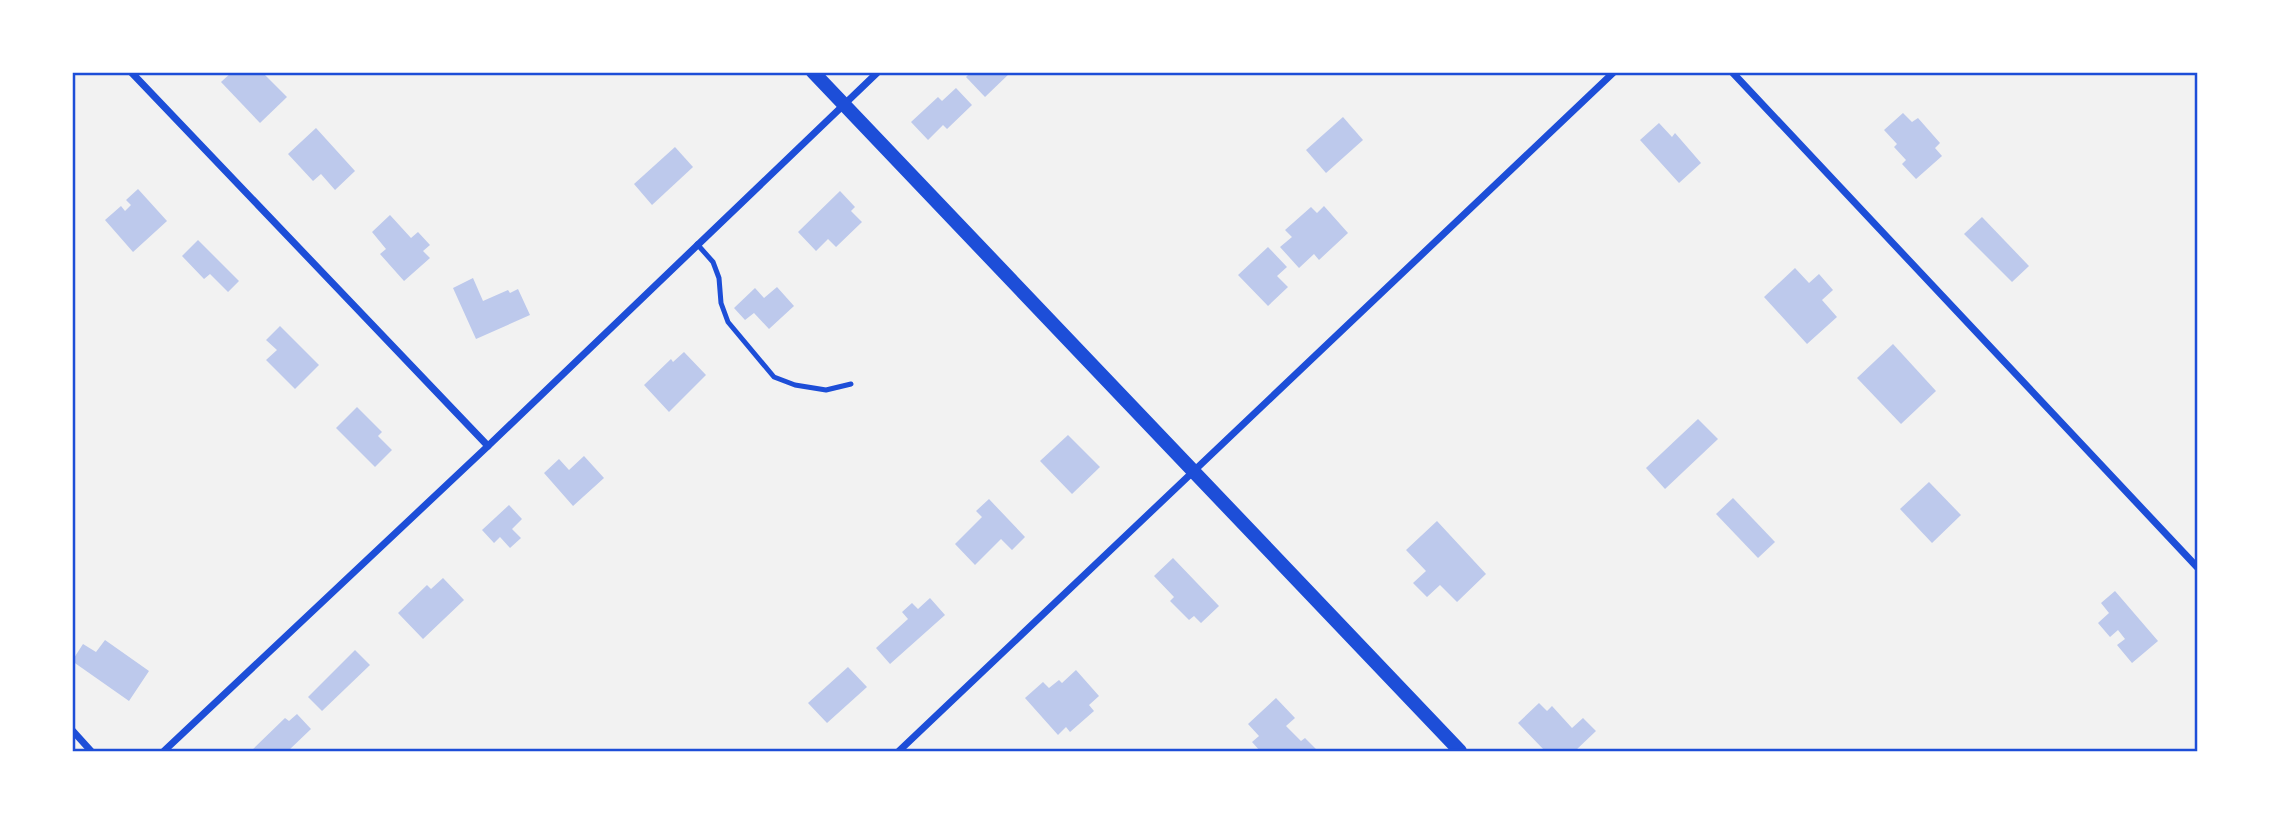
<svg xmlns="http://www.w3.org/2000/svg" width="2269" height="823" viewBox="0 0 2269 823" font-family="'Nunito Sans',sans-serif">
  <rect width="100%" height="100%" fill="#f2f2f2"/>
  <g fill="#bdc9ec">
    <polygon points="232,72 262,72 287,97 260,123 221,82"/>
    <polygon points="971,72 1011,72 985,97 966,77"/>
    <polygon points="956,88 972,105 947,129 943,125 928,140 911,122 938,97 942,101"/>
    <polygon points="1903,113 1912,122 1918,118 1940,143 1935,148 1942,156 1916,179 1902,164 1906,160 1894,147 1897,144 1884,130"/>
    <polygon points="1343,117 1363,140 1326,173 1306,150"/>
    <polygon points="1659,123 1672,137 1675,133 1701,163 1679,183 1640,140"/>
    <polygon points="316,128 355,171 335,190 321,174 313,181 288,154"/>
    <polygon points="675,147 693,167 652,205 634,184"/>
    <polygon points="138,189 167,221 133,252 105,220 121,206 125,211 131,205 126,200"/>
    <polygon points="840,191 855,207 851,211 862,222 836,247 828,239 816,251 798,232"/>
    <polygon points="1324,206 1348,233 1319,260 1314,254 1299,268 1280,247 1292,237 1285,230 1311,207 1317,213"/>
    <polygon points="390,215 411,238 418,232 430,245 423,251 430,258 404,281 380,254 386,249 372,232"/>
    <polygon points="1982,217 2029,266 2012,282 1964,234"/>
    <polygon points="198,240 239,281 228,292 210,274 204,279 182,256"/>
    <polygon points="1268,247 1287,267 1277,276 1288,287 1268,306 1238,275"/>
    <polygon points="1795,268 1809,283 1819,274 1833,290 1822,300 1837,317 1807,344 1764,297"/>
    <polygon points="473,278 483,301 508,290 510,293 518,289 530,315 476,339 453,288"/>
    <polygon points="777,287 794,306 769,329 754,313 745,320 734,308 755,288 764,298"/>
    <polygon points="280,326 319,365 295,389 266,360 277,350 266,340"/>
    <polygon points="1893,344 1936,391 1901,424 1857,378"/>
    <polygon points="684,352 706,375 669,412 644,385 671,359 673,362"/>
    <polygon points="357,407 382,432 378,436 392,450 375,467 336,428"/>
    <polygon points="1698,419 1718,439 1665,489 1646,468"/>
    <polygon points="1068,435 1100,467 1072,494 1040,461"/>
    <polygon points="584,456 604,478 573,506 544,473 559,459 569,470"/>
    <polygon points="1929,482 1961,515 1932,543 1900,509"/>
    <polygon points="1733,498 1775,542 1758,558 1716,514"/>
    <polygon points="989,499 1025,537 1012,550 1001,539 975,565 955,544 982,517 976,511"/>
    <polygon points="509,505 522,519 512,529 521,538 510,548 500,537 494,543 482,530"/>
    <polygon points="1437,521 1486,574 1457,602 1440,585 1427,597 1413,583 1426,571 1406,550"/>
    <polygon points="1173,558 1219,606 1201,623 1194,616 1189,620 1170,601 1174,597 1154,576"/>
    <polygon points="443,578 464,600 423,639 398,613 427,585 431,589"/>
    <polygon points="2115,591 2158,641 2132,663 2117,645 2125,639 2118,630 2110,637 2098,623 2109,613 2101,603"/>
    <polygon points="930,598 945,615 890,664 876,648 908,619 902,612 912,603 918,609"/>
    <polygon points="105,640 149,671 129,701 72,661 83,644 96,652"/>
    <polygon points="355,650 370,665 322,711 308,697"/>
    <polygon points="848,667 867,687 827,723 808,703"/>
    <polygon points="1076,670 1099,696 1089,705 1094,711 1070,732 1066,727 1058,735 1025,698 1043,682 1049,688 1059,680 1062,683"/>
    <polygon points="1276,698 1295,718 1286,726 1301,741 1305,738 1318,751 1260,751 1252,742 1259,736 1248,724"/>
    <polygon points="1539,703 1547,711 1552,706 1572,728 1583,718 1596,731 1575,751 1545,751 1518,723"/>
    <polygon points="297,714 311,729 288,751 251,751 285,718 289,721"/>
  </g>
  <g fill="none" stroke-linecap="round" stroke-linejoin="round">
    <polyline stroke="#1d4ed8" stroke-width="5" points="697,244 713,262 719,278 721,303 728,322 774,377 795,385 826,390 851,384"/>
    <g stroke="#1d4ed8" stroke-width="7">
      <polyline points="131,72 488,446"/>
      <polyline points="1732,72 2197,567"/>
      <polyline points="72,730 91,751"/>
      <polyline points="164,751 488,446 878,72"/>
      <polyline points="899,751 1614,72"/>
    </g>
    <polyline stroke="#1d4ed8" stroke-width="14" points="813,72 1460,751"/>
  </g>
  <rect width="2269" height="823" fill="none" stroke="#ffffff" stroke-width="147"/>
  <rect x="74" y="74" width="2122" height="676" fill="none" stroke="#1d4ed8" stroke-width="2.5"/>
</svg>
